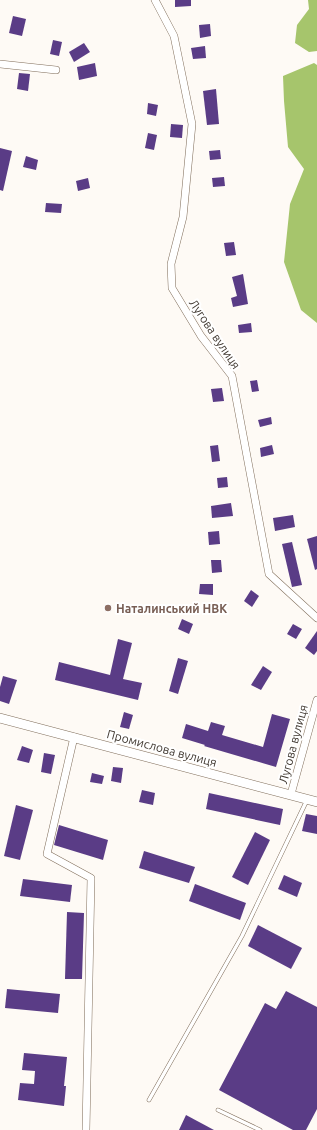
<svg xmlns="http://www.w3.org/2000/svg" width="317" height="1130" viewBox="0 0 317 1130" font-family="Ubuntu,sans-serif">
  <rect width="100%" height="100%" fill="#fefaf5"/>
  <g fill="#a6c56c">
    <polygon points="308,0 317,0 317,51 309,52 295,43 297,25 309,9"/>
    <polygon points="314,63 317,65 317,323 301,310 284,262 290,204 304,169 288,147 284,101 283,76"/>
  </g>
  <g fill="#5a3c86">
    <polygon points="175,0 191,0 191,6 175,7"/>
    <polygon points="13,16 26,19 22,36 9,33"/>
    <polygon points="210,24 211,36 200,38 199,25"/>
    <polygon points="53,40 62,42 59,56 50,54"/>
    <polygon points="84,43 90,52 74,62 69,52"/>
    <polygon points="205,46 206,58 193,59 191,48"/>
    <polygon points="95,63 97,76 79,80 77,67"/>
    <polygon points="19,73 30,74 28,91 17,89"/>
    <polygon points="216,89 219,124 207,125 203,91"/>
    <polygon points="148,103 158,105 156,116 147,114"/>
    <polygon points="171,124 183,125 182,138 170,137"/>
    <polygon points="148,133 157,135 154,150 145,148"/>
    <polygon points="0,148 12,151 3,191 0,190"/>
    <polygon points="220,150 221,159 210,160 209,151"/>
    <polygon points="26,156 38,160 36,170 23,167"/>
    <polygon points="224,177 225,186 213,187 212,178"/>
    <polygon points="88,178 90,188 78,191 76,181"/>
    <polygon points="46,203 62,204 61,213 45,212"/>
    <polygon points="234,242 236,255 226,256 224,243"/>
    <polygon points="243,274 248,304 233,307 231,298 237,296 232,277"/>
    <polygon points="251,323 252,332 239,333 238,325"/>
    <polygon points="257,380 259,391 252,392 250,381"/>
    <polygon points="222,388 224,401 213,402 211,389"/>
    <polygon points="271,417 272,424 260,427 258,420"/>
    <polygon points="218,445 220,461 212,462 210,446"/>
    <polygon points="272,445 274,454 261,457 260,448"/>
    <polygon points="227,477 228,487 218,488 217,478"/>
    <polygon points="231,503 233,516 212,518 211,506"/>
    <polygon points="293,515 295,527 275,531 273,518"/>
    <polygon points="219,531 220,544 209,545 208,532"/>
    <polygon points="317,536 317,569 315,570 307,539"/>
    <polygon points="292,542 302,585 292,587 282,544"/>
    <polygon points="211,560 221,560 222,572 212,573"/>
    <polygon points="200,584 213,584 213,595 199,594"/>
    <polygon points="251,590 259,596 252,607 244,601"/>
    <polygon points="182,619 193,624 189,634 178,629"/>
    <polygon points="293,624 302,629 296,639 287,634"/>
    <polygon points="317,631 317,651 314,655 305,648"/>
    <polygon points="118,639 132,643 123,679 142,683 138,700 55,680 59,662 110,675"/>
    <polygon points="178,658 188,661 178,694 169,691"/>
    <polygon points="263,666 272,672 261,690 251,685"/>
    <polygon points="3,676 17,680 9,704 0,701 0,687"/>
    <polygon points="124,712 133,715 129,729 120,727"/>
    <polygon points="272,714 290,719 276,767 204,746 205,745 182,738 186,724 208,731 211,722 225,726 222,735 263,747"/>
    <polygon points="22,746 33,750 29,763 17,760"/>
    <polygon points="44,753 55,755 51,774 41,772"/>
    <polygon points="113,767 123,768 121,783 111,781"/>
    <polygon points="92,773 104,776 102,784 90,782"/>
    <polygon points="142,790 155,793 153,805 139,802"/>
    <polygon points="209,793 283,809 280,825 206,809"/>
    <polygon points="16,805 33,810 20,860 4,856"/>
    <polygon points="306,814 317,816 317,834 302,831"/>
    <polygon points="59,825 108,840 103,860 54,845"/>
    <polygon points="255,832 270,840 248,885 232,877"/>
    <polygon points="144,851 195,867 189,883 139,868"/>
    <polygon points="284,875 302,883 297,897 278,889"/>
    <polygon points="23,879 72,885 70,902 20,896"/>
    <polygon points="195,884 246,903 240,920 189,901"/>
    <polygon points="67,912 84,913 82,979 65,979"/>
    <polygon points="258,925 302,948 291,969 248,946"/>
    <polygon points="7,989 60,994 58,1013 5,1008"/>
    <polygon points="286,991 317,1007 317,1109 306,1130 293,1130 219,1090 265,1003 276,1009"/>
    <polygon points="24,1053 67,1057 64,1086 66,1086 64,1106 18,1100 20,1083 34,1084 35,1071 22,1070"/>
    <polygon points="186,1115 214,1130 179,1130"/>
  </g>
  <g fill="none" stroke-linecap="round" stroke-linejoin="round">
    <g stroke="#806e5b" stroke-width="4.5">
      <g id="service">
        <polyline points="149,1100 242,936 307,800"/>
        <polyline points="218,1110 260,1130"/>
      </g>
    </g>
    <g stroke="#806e5b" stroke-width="8">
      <g id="minor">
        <polyline points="155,0 174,36 192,124 183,217 171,264 172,288 201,336 232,376 269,574 317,618"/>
        <polyline points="0,64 56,70"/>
        <polyline points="74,737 47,854 91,878 86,1130"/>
        <polyline points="291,794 317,700"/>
      </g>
    </g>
    <g stroke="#806e5b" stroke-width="10">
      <polyline id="tertiary" points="0,718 317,802"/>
    </g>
    <use href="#service" stroke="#fff" stroke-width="3.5"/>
    <use href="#minor" stroke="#fff" stroke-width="7"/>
    <use href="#tertiary" stroke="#fff" stroke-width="9"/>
  </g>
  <circle fill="#8d6e63" stroke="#fff" stroke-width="1.5" cx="108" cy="608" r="4"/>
  <g text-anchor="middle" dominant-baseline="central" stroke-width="4" stroke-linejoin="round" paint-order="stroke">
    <g font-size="12" fill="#403830" stroke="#fff">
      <text transform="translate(215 334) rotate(56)">Лугова вулиця</text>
      <text transform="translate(293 744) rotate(-75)">Лугова вулиця</text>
      <text transform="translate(162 748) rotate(15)">Промислова вулиця</text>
    </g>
    <g font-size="12" font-weight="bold" fill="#785e54" stroke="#fff" text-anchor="start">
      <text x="116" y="608">Наталинський НВК</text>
    </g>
  </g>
</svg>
